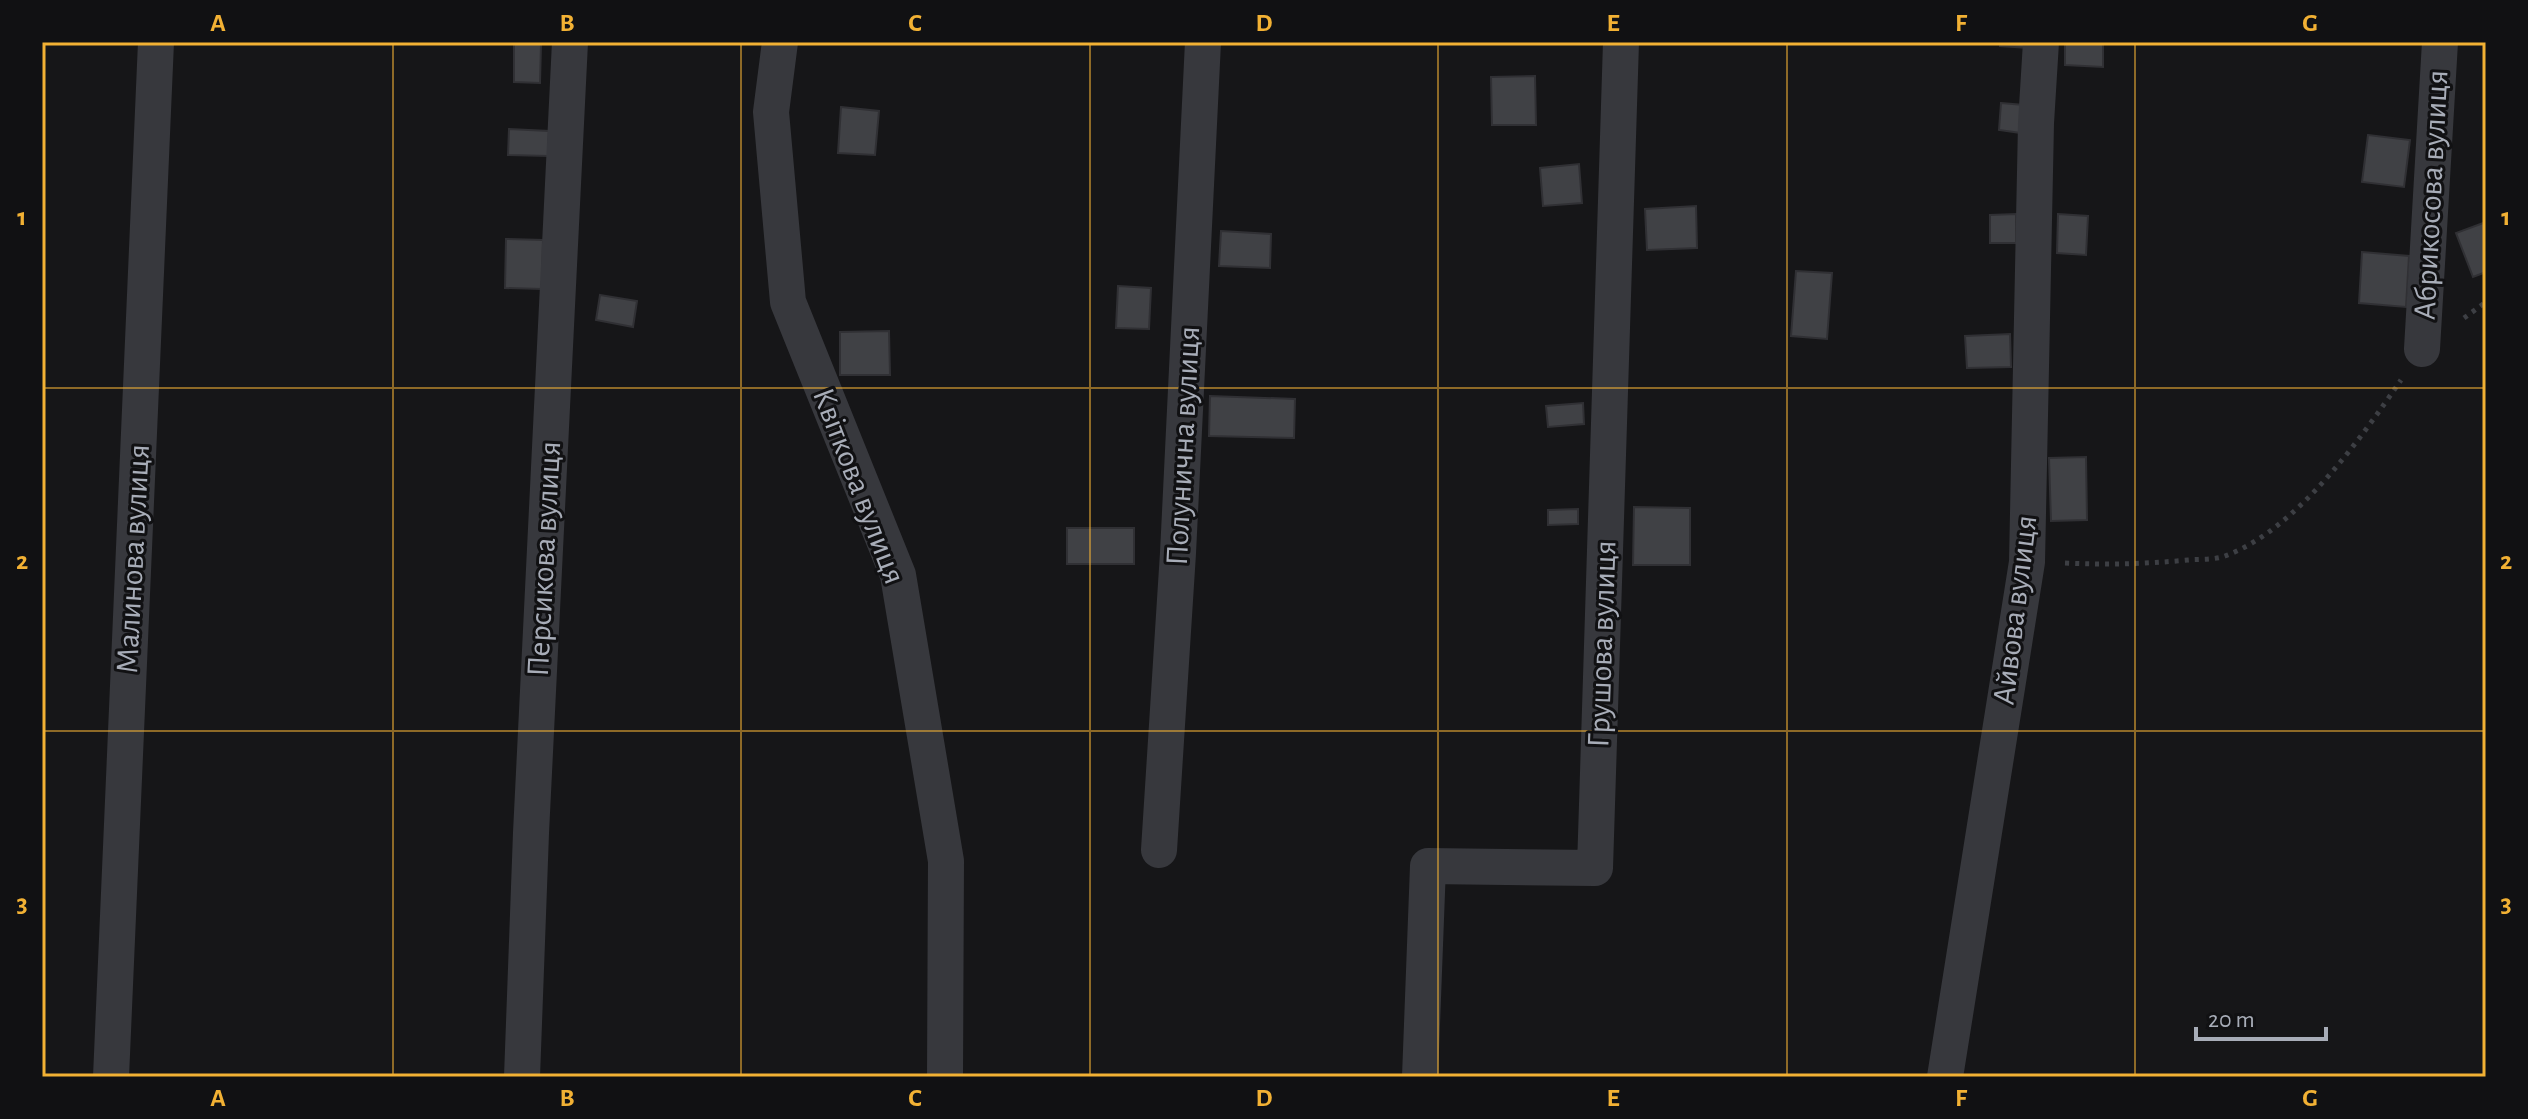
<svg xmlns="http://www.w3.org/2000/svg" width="2528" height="1119" viewBox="0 0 2528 1119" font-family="'Alegreya Sans',sans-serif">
  <rect width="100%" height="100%" fill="#161618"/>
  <g fill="#404145" stroke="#303034" stroke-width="2">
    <polygon points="2000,42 2028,42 2028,48 2000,46"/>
    <polygon points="2065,42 2103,42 2103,67 2065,65"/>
    <polygon points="514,43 541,44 540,83 514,82"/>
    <polygon points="1535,76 1536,125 1492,125 1491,77"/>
    <polygon points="2001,103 2024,105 2021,133 1999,130"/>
    <polygon points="841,107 879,111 875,155 838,153"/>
    <polygon points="509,129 549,131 548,156 508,155"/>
    <polygon points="2368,135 2410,140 2404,187 2362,182"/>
    <polygon points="1579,164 1582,203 1543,206 1540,168"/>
    <polygon points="1696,206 1697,248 1647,250 1645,209"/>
    <polygon points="2016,214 2016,243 1990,243 1990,215"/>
    <polygon points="2058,214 2088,216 2086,255 2057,253"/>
    <polygon points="2486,222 2486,272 2473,277 2456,233"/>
    <polygon points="1221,231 1271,234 1270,268 1219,266"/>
    <polygon points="506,239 543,240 542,289 505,288"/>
    <polygon points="2362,252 2409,256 2406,307 2359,303"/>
    <polygon points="1796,271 1832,273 1827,339 1791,336"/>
    <polygon points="1118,286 1151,288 1149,329 1116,328"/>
    <polygon points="600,295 637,301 633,327 596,320"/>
    <polygon points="889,331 890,375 840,375 840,332"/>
    <polygon points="2010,334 2011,367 1967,368 1965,336"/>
    <polygon points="1210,396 1295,399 1294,438 1209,436"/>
    <polygon points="1583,403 1584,424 1548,427 1546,406"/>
    <polygon points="2086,457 2087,520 2051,521 2049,458"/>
    <polygon points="1634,507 1690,508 1690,565 1633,565"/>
    <polygon points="1578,509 1578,524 1548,525 1548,510"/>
    <rect x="1067" y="528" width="67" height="36"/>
  </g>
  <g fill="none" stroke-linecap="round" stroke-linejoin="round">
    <g stroke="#3d3f44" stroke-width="5" stroke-dasharray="4 6" stroke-linecap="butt">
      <polyline points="2464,318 2486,302"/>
      <path d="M2065 563C2108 565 2144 564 2188 560 2199 559 2214 560 2225 556 2296 530 2359 441 2401 380"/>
    </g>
    <g stroke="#37383d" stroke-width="36">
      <polyline points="780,42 771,112 788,302 898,575 946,861 945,1077"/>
      <polyline points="2422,349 2440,42"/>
      <polyline points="1159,850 1178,553 1203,42"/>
      <polyline points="111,1077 156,42"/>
      <polyline points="522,1077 531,833 570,42"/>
      <polyline points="1420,1077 1428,866 1595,868 1621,42"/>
      <polyline points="1945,1077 2027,562 2036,123 2041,42"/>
    </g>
  </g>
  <path fill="none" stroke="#f2b134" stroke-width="2" stroke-opacity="0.55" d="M393 42V1077M741 42V1077M1090 42V1077M1438 42V1077M1787 42V1077M2135 42V1077M42 388H2486M42 731H2486"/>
  <g text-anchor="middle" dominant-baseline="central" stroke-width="6" stroke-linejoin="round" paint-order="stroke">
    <g font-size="32" fill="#a8adb8" stroke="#111113">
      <text transform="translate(2431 195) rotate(-87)">Абрикосова вулиця</text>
      <text transform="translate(1183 446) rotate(-87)">Полунична вулиця</text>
      <text transform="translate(859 486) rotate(69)">Квіткова вулиця</text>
      <text transform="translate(133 559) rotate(-87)">Малинова вулиця</text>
      <text transform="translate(544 559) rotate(-87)">Персикова вулиця</text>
      <text transform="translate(2015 610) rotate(-83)">Айвова вулиця</text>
      <text transform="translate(1602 644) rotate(-88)">Грушова вулиця</text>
    </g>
  </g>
  <rect width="2528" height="1119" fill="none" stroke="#111113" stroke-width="88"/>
  <path d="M2196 1027v12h130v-12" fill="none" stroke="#a8adb8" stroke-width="4"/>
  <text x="2208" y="1027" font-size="24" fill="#a8adb8" stroke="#111113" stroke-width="6" paint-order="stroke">20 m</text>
  <rect x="44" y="44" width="2440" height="1031" fill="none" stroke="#f2b134" stroke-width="3"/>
  <g font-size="26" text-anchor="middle" font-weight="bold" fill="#f2b134">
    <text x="218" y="31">A</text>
    <text x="567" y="31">B</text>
    <text x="915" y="31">C</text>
    <text x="1264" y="31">D</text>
    <text x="1613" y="31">E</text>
    <text x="1961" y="31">F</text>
    <text x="2310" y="31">G</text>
    <text x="22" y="225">1</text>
    <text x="2506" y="225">1</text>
    <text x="22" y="569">2</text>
    <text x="2506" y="569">2</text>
    <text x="22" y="912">3</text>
    <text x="2506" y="912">3</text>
    <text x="218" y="1106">A</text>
    <text x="567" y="1106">B</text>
    <text x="915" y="1106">C</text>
    <text x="1264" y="1106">D</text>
    <text x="1613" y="1106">E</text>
    <text x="1961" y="1106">F</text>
    <text x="2310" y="1106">G</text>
  </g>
</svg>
